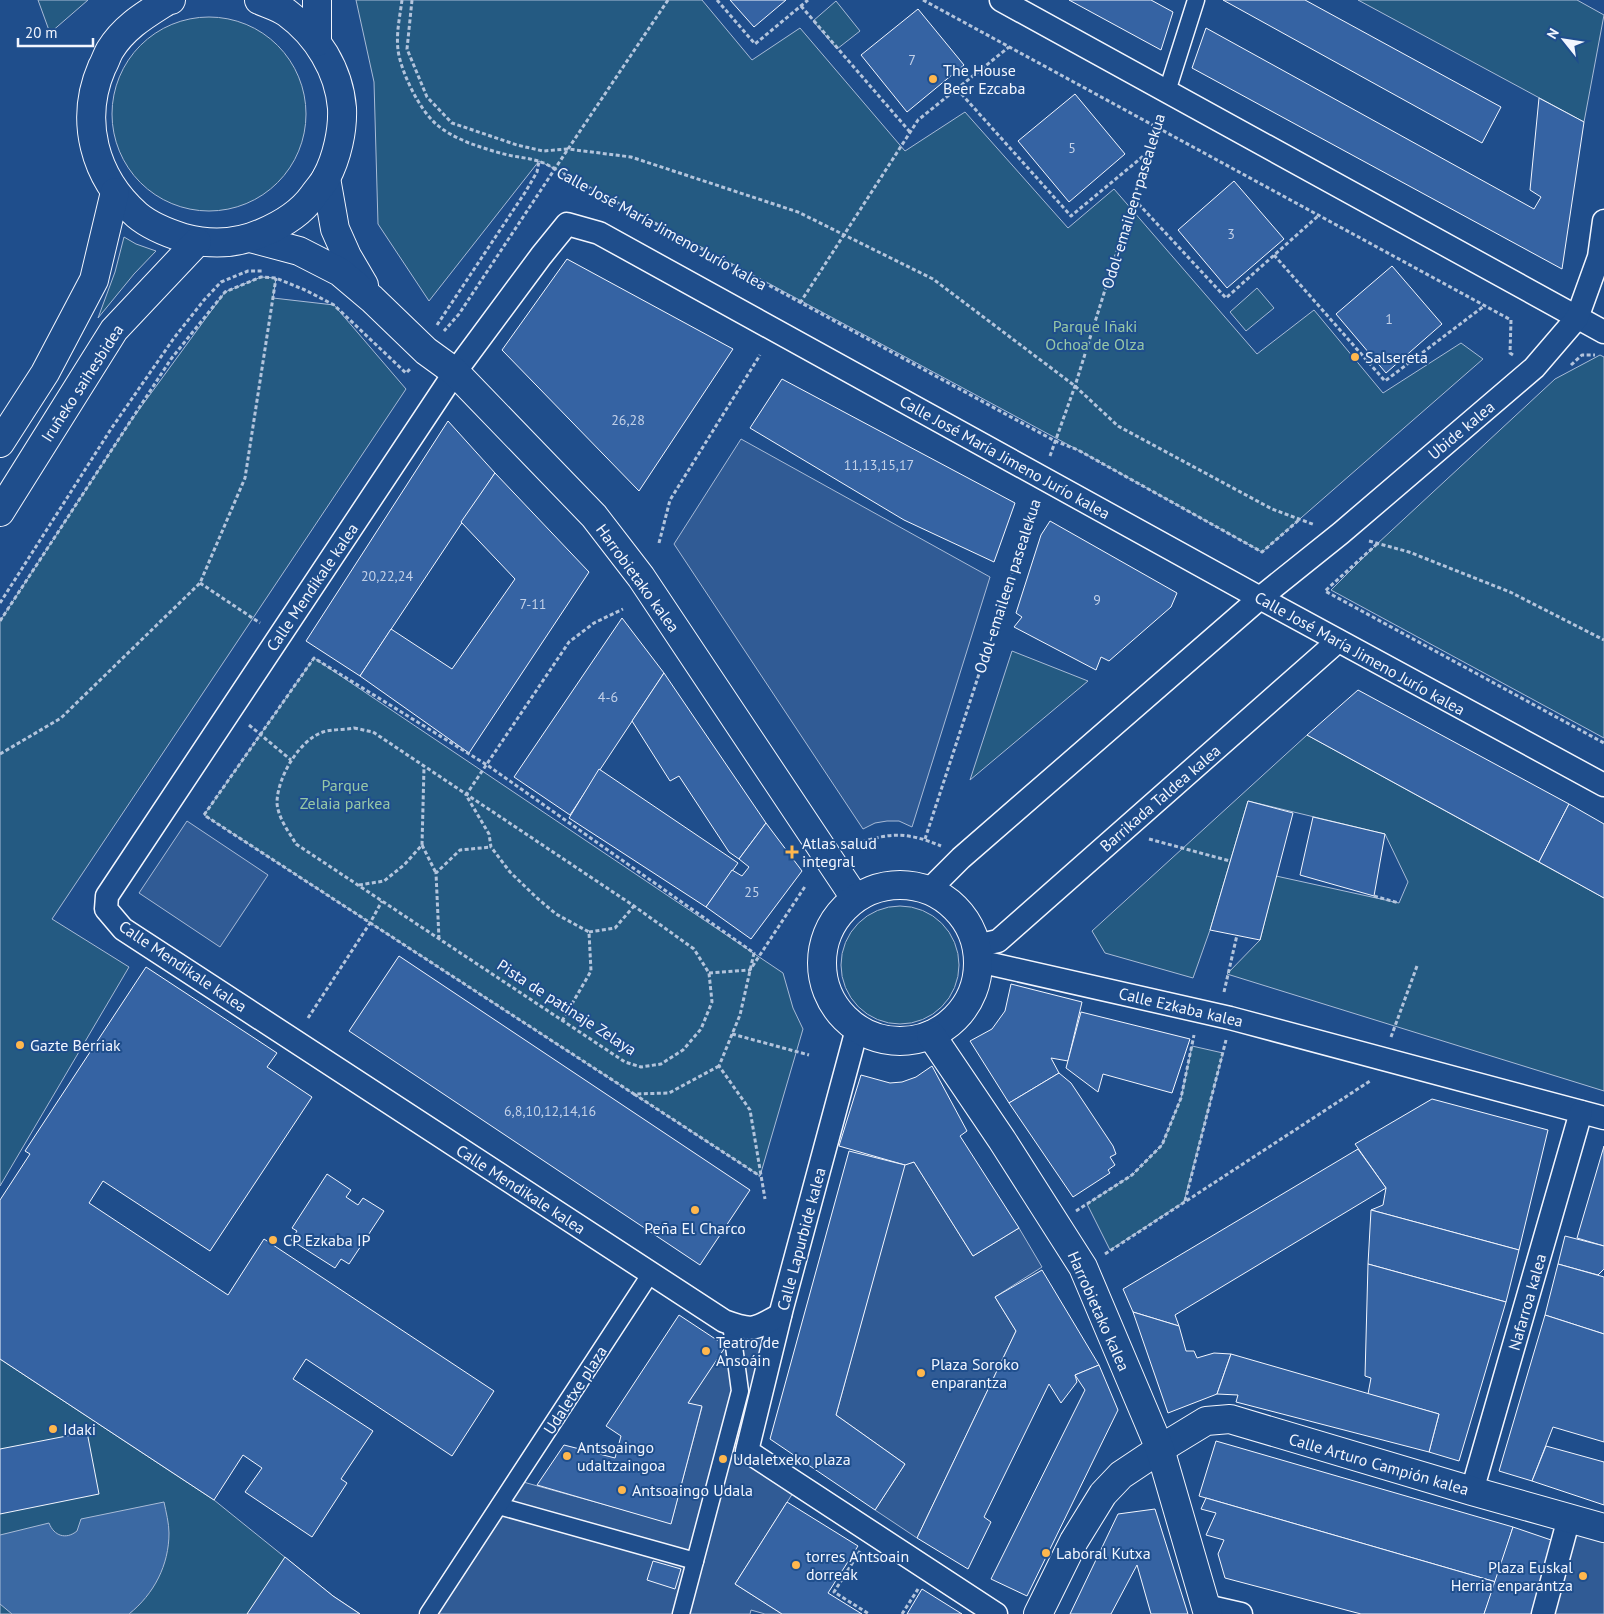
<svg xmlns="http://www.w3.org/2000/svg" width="1604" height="1614" viewBox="0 0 1604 1614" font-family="'PT Sans',sans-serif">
  <rect width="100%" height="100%" fill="#1f4e8c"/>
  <g fill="#245a82" stroke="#a8bbd7">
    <polygon points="38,0 88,0 50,33"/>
    <polygon points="356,0 702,0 752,60 800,28 905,151 965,112 1068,228 1114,189 1257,354 1314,310 1383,393 1461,343 1483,359 1262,552 1078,450 575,179 539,161 429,301 378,224 374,82"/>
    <polygon points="1358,0 1577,0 1604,15 1584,122"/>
    <polygon points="836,1 860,31 837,49 813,21"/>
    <circle cx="209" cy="114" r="97"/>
    <polygon points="124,237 136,244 156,251 134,274 98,318 115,272"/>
    <polygon points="261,277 276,278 273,298 334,305 406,389 52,919 129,967 0,1186 0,621 130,422 225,292"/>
    <polygon points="1257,288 1274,308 1246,331 1230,312"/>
    <polygon points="1600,355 1604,357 1604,738 1331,590 1377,544 1555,379"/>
    <polygon points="1012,651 1088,681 970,780"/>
    <polygon points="314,658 783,973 793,1008 803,1029 760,1176 204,815"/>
    <polygon points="1307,735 1604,898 1604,1091 1227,974 1260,940 1276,876 1399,903 1408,882 1385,834 1248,801 1210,930 1193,978 1105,953 1092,931"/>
    <circle cx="900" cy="965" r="59"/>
    <polygon points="1192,1046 1223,1053 1184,1202 1110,1250 1087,1204 1132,1175 1162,1145 1181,1098"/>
    <polygon points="0,1359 214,1500 333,1596 360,1614 0,1614"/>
  </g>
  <g fill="#305b95" stroke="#a8bbd7">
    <polygon points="741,439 990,577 912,827 899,821 887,821 875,823 863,829 674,544"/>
    <polygon points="187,821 268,875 220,947 139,893"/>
    <polygon points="914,1162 973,1256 1019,1228 1042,1267 995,1297 1016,1331 917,1538 875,1510 905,1464 836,1415 904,1165"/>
    <polygon points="780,1315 747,1451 798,1485 735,1584 782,1614 765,1614 751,1610 750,1614 428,1614 516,1480 671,1523 702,1407 688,1403 725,1346 717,1340 723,1335 744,1341 757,1338"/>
    <polygon points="1575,1530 1604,1538 1604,1614 1552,1614"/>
  </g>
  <path fill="#3b69a3" stroke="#a8bbd7" d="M164 1502C166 1512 169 1523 169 1533 169 1565 154 1594 129 1614H12L0 1604V1535L49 1523C54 1536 66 1540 77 1531L81 1519Z"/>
  <g fill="#3563a3" stroke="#f2f6ff">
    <polygon points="730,0 786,0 754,27"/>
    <polygon points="1069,0 1151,0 1173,12 1161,50"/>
    <polygon points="1223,0 1305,0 1501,107 1482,143"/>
    <polygon points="918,9 964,65 907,112 861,55"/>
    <polygon points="1206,28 1534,209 1541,197 1530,190 1539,98 1584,122 1562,269 1192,68"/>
    <polygon points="1075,94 1125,154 1069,202 1018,141"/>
    <polygon points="1234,181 1284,239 1227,288 1178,230"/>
    <polygon points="567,259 733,349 639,491 502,350"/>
    <polygon points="1392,266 1442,324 1386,373 1336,314"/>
    <polygon points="782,379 1015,503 994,562 904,520 750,428"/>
    <polygon points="448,421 495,473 360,676 306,641"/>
    <polygon points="495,473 589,572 469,753 360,676 391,629 452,669 515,579 461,522"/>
    <polygon points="1050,521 1177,593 1171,607 1109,661 1101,657 1096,670 1014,627 1022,617 1016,613 1041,535"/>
    <polygon points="622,618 664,673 570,815 514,777"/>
    <polygon points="664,673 766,823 739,859 729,852 679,776 670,781 632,721"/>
    <polygon points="1358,690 1569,804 1539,862 1307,735"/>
    <polygon points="599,769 738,863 706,907 569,818"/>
    <polygon points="1248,801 1293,813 1260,940 1210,930"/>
    <polygon points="1569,804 1604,824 1604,898 1539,862"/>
    <polygon points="1313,817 1385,834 1374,896 1300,875"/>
    <polygon points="766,823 802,871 751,939 706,907 732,870 742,876 749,867 739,859"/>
    <polygon points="399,956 750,1190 700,1265 349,1031"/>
    <polygon points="146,967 277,1053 267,1067 312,1097 210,1251 103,1181 89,1203 228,1295 264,1239 494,1391 452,1456 306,1359 293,1379 373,1431 341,1479 347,1483 312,1537 245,1492 262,1468 243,1455 214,1500 0,1359 0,1200 30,1154 25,1151"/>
    <polygon points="1011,984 1082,1002 1068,1061 1051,1058 1059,1073 1009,1103 970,1041 992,1029 1005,1011"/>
    <polygon points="1081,1012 1190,1039 1172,1093 1103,1074 1098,1092 1066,1068"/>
    <polygon points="932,1066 967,1131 960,1136 1019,1228 973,1256 914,1162 905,1165 839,1146 861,1075 890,1083 902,1082 916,1077"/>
    <polygon points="1059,1073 1071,1083 1113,1146 1116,1154 1110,1157 1115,1165 1108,1170 1110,1173 1073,1197 1009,1103"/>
    <polygon points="1432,1099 1548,1130 1519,1250 1371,1210 1383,1205 1386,1188 1355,1144"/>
    <polygon points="1604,1146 1604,1246 1577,1238"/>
    <polygon points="1358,1149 1386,1188 1175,1315 1179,1326 1133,1312 1123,1289"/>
    <polygon points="849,1151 905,1165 836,1415 905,1464 875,1510 770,1439"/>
    <polygon points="327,1174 351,1190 346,1197 358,1205 363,1198 384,1211 349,1264 341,1259 335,1268 291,1240 297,1231 292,1228"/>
    <polygon points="1371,1210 1519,1250 1506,1302 1368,1264"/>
    <polygon points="1565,1236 1604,1246 1604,1269 1598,1275 1558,1264"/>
    <polygon points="1368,1264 1506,1302 1459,1461 1429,1452 1439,1414 1368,1394 1371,1378 1365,1376"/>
    <polygon points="1558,1264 1604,1277 1604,1334 1545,1315"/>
    <polygon points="1042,1270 1099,1365 1075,1375 1077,1382 1061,1403 1049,1384 984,1517 991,1522 968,1569 917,1538 1016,1331 995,1297"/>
    <polygon points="1133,1312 1179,1326 1186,1351 1194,1351 1197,1358 1214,1353 1231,1354 1217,1394 1168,1413"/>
    <polygon points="679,1315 726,1346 688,1403 702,1406 671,1524 537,1485 564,1445 615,1458 621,1436 606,1426"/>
    <polygon points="1545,1315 1604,1334 1604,1442 1553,1427 1532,1481 1499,1471"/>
    <polygon points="1231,1354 1439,1414 1429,1452 1236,1402 1238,1395 1217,1394"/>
    <polygon points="1099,1365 1118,1410 1027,1596 991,1579 1085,1390 1075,1375"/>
    <polygon points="87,1432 99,1494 0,1514 0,1449"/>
    <polygon points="1216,1441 1513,1527 1496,1582 1199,1496"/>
    <polygon points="1546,1446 1604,1462 1604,1505 1532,1481"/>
    <polygon points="1206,1498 1496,1582 1484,1614 1361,1614 1225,1578 1218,1554 1224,1540 1206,1535 1216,1513 1201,1509"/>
    <polygon points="787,1502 858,1546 828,1593 862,1614 782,1614 735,1584"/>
    <polygon points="1155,1509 1188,1614 1151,1614 1137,1565 1111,1614 1070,1614 1118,1514"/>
    <polygon points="1513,1527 1557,1542 1535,1614 1484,1614"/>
    <polygon points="285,1557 333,1596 360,1614 247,1614"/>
    <polygon points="653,1561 681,1569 675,1589 647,1580"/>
    <polygon points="922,1589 962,1614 907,1614"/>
  </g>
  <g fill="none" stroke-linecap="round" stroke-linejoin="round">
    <g stroke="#f2f6ff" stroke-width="19">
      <g id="pedestrian">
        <polyline points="1170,82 1196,0"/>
        <polyline points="499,1506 695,1561"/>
        <polyline points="428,1614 651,1273"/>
        <polyline points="681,1614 740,1391 731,1324"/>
      </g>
    </g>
    <g stroke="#f2f6ff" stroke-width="25">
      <g id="minor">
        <polyline points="1001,0 1604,332"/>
        <polyline points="929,890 961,858 1260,598 1341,533 1534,368 1577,318 1599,257 1604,221"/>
        <polyline points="976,946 998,941 1338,641"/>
        <polyline points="978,961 1230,1018 1604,1118"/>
        <polyline points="857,1029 782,1308 747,1451 996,1614"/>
        <path d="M780 1315C754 1329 754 1332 724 1321L123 929 106 909 107 896 455 372 541 256 567 224 599 233 1260 598 1604 785"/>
        <polyline points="1472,1491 1581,1112"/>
        <polyline points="1206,1606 1241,1614"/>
        <polyline points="1543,1614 1569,1518"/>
      </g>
    </g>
    <g stroke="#f2f6ff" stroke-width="30">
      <polyline id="tertiary" points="1038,1614 1074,1541 1103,1494 1121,1475 1160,1449 1206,1421 1230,1419 1472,1491 1604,1528"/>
    </g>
    <g stroke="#f2f6ff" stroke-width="30">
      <g id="secondary">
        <polyline points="326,178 335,229 347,256 364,285"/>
        <polyline points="250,238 299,251 340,272 372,299 426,351 455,372 594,516 641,577 855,898"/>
        <circle cx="900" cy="963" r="78"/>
        <polyline points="931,1035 1002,1140 1083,1267 1160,1449 1208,1614"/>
      </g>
    </g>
    <g stroke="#f2f6ff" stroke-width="30">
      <g id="trunk">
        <path d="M171 0 167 1C145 15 124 27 110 50 107 55 105 62 102 67 79 120 94 177 137 215 150 226 168 233 184 238 210 245 237 244 262 233 281 225 300 214 313 196 317 190 323 184 326 178 337 158 343 130 342 108 339 70 317 35 287 13 279 7 268 4 259 0"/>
        <polyline points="317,0 317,42"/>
        <polyline points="0,443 45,373 94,280 115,192"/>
        <polyline points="0,512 114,330 197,242"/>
      </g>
    </g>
    <g stroke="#b3c4dc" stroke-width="3" stroke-dasharray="4 2.5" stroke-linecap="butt">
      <path d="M402 0C400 16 396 33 398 50 401 72 419 109 436 124 445 132 457 138 469 143 483 148 498 153 513 156 524 158 535 159 546 164L1055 441 1078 450 1262 552 1300 519"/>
      <polyline points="412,0 407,49 427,97 452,123 517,145 543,151 568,149 459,314 444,331"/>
      <polyline points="668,0 568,149 631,157 798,212 933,279 1075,386 1118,426 1272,509 1315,525"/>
      <polyline points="717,0 755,44 808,0"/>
      <polyline points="923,0 1511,320 1510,353 1513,355"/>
      <polyline points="801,6 910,132"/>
      <polyline points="957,89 1071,216 1147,153"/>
      <polyline points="1134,199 1226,298 1318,216"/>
      <polyline points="1274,255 1385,381 1484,306"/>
      <polyline points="800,303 918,120 1009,47"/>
      <polyline points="437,325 526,191 537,172 539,161"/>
      <polyline points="1571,365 1582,355 1595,355"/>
      <polyline points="1050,456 1075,386 1160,114"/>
      <polyline points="1369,541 1409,552 1510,592 1604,640"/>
      <polyline points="659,543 670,500 760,355"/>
      <polyline points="1377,544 1325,591 1604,743"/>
      <polyline points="200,583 260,623"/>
      <polyline points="0,603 111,429 174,338 204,300 221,282 248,271 264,271"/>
      <polyline points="0,621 171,359 225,292 261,277 276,278 305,290 334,305 406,373 410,369"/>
      <polyline points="249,725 291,760"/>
      <path d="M354 728 373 732 634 906 694 949 709 973 712 1002 701 1029 683 1050 661 1064 641 1067 625 1062 296 844C289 832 278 818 277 803 277 778 299 740 323 732 332 729 344 730 354 728Z"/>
      <polyline points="0,754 61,718 200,583 245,478 276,278"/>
      <polyline points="925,839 1036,500"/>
      <polyline points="1149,839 1230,861"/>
      <path d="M856 844C890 832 908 832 941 846"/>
      <polyline points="422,845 436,873"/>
      <polyline points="359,885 384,881 404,865 422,845 424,767"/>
      <polyline points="1374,896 1399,903"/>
      <polyline points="589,932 615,928 634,906"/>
      <polyline points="439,939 436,873 460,850 491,847"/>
      <polyline points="709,973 750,970 806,885"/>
      <polyline points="1224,992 1237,935"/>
      <polyline points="308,1018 370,923 382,901"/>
      <polyline points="562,1021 591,971 589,932 556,914 537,898 510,872 491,847 489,834 466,795 569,642 594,623 623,609"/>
      <polyline points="732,1034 809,1055"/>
      <polyline points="1391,1037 1417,966"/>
      <polyline points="719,1066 669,1093 634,1094 204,815 314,658 487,765 754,953 740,1015 719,1066 750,1110 765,1199"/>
      <polyline points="634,1094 760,1176"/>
      <polyline points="1185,1201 1226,1040"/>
      <polyline points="1076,1211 1132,1175 1162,1145 1181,1098 1194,1035"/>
      <polyline points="1105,1254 1370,1081"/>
      <polyline points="860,1551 834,1592 869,1614"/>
      <polyline points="902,1614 918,1589"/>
    </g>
    <use href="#pedestrian" stroke="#1f4e8c" stroke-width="16"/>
    <use href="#minor" stroke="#1f4e8c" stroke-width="22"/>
    <use href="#tertiary" stroke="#1f4e8c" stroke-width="28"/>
    <use href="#secondary" stroke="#1f4e8c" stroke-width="28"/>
    <use href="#trunk" stroke="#1f4e8c" stroke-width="28"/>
  </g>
  <g fill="#ffb74d" stroke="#1f4e8c" stroke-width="2">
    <circle cx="933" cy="79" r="5"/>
    <circle cx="1355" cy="357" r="5"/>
    <path d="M789.5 844.5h5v5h5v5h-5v5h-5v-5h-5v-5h5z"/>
    <circle cx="20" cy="1045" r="5"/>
    <circle cx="695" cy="1210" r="5"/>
    <circle cx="273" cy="1240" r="5"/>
    <circle cx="706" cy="1351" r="5"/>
    <circle cx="921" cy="1373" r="5"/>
    <circle cx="53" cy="1429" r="5"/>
    <circle cx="567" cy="1456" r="5"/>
    <circle cx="723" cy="1459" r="5"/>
    <circle cx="622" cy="1490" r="5"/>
    <circle cx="1046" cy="1553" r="5"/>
    <circle cx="796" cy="1565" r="5"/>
    <circle cx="1583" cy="1576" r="5"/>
  </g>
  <g text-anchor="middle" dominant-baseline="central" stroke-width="4" stroke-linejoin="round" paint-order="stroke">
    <g font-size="14" fill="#c3d1e8">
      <text x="912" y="60">7</text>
      <text x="1072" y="148">5</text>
      <text x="1231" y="234">3</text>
      <text x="1389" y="319">1</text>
      <text x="628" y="420">26,28</text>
      <text x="879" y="465">11,13,15,17</text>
      <text x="387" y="576">20,22,24</text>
      <text x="1097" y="600">9</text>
      <text x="533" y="604">7-11</text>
      <text x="608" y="697">4-6</text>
      <text x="752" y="892">25</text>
      <text x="550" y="1111">6,8,10,12,14,16</text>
    </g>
    <g font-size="16" fill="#f2f6ff" stroke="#1f4e8c" text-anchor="start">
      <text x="943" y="70">The House<tspan x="943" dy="18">Beer Ezcaba</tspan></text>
      <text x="1365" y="357">Salsereta</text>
      <text x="802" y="843">Atlas salud<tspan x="802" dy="18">integral</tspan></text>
      <text x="30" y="1045">Gazte Berriak</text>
      <text x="695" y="1228" text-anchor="middle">Peña El Charco</text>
      <text x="283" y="1240">CP Ezkaba IP</text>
      <text x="716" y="1342">Teatro de<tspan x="716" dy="18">Ansoáin</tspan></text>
      <text x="931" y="1364">Plaza Soroko<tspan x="931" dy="18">enparantza</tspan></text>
      <text x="63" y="1429">Idaki</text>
      <text x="577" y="1447">Antsoaingo<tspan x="577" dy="18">udaltzaingoa</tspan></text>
      <text x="733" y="1459">Udaletxeko plaza</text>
      <text x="632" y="1490">Antsoaingo Udala</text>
      <text x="1056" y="1553">Laboral Kutxa</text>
      <text x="806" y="1556">torres Antsoain<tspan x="806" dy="18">dorreak</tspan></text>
      <text x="1573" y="1567" text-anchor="end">Plaza Euskal<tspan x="1573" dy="18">Herria enparantza</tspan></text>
    </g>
    <g font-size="16" fill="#f2f6ff" stroke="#1f4e8c">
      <text transform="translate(1133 201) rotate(-73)">Odol-emaileen pasealekua</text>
      <text transform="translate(662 228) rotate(29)">Calle José María Jimeno Jurío kalea</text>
      <text transform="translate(82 383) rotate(-57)">Iruñeko saihesbidea</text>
      <text transform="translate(1461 430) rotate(-40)">Ubide kalea</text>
      <text transform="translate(1005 457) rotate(29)">Calle José María Jimeno Jurío kalea</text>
      <text transform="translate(638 578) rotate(54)">Harrobietako kalea</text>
      <text transform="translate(1007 586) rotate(-72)">Odol-emaileen pasealekua</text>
      <text transform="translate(312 587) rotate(-56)">Calle Mendikale kalea</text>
      <text transform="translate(1360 653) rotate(29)">Calle José María Jimeno Jurío kalea</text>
      <text transform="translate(1160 798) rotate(-41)">Barrikada Taldea kalea</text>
      <text transform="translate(183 966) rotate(34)">Calle Mendikale kalea</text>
      <text transform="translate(567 1007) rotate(33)">Pista de patinaje Zelaya</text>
      <text transform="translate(1181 1007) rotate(13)">Calle Ezkaba kalea</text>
      <text transform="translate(521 1189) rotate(33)">Calle Mendikale kalea</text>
      <text transform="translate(801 1239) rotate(-75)">Calle Lapurbide kalea</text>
      <text transform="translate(1527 1302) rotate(-74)">Nafarroa kalea</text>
      <text transform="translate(1099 1311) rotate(66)">Harrobietako kalea</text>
      <text transform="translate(575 1390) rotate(-57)">Udaletxe plaza</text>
      <text transform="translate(1379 1464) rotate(16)">Calle Arturo Campión kalea</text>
    </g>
    <g font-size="16" fill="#97c8a6" stroke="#1f4e8c">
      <text x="1095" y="326">Parque Iñaki<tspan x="1095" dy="18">Ochoa de Olza</tspan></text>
      <text x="345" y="785">Parque<tspan x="345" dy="18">Zelaia parkea</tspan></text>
    </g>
  </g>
  <g transform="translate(1564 40) rotate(300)" stroke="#1f4e8c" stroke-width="4" paint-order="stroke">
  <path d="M0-4L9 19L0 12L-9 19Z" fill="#f2f6ff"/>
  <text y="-8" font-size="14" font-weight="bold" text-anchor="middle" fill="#f2f6ff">N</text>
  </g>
  <path d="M18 38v8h75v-8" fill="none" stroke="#f2f6ff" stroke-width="2.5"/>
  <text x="25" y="38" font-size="15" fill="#f2f6ff" stroke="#1f4e8c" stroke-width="4" paint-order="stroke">20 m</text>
</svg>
